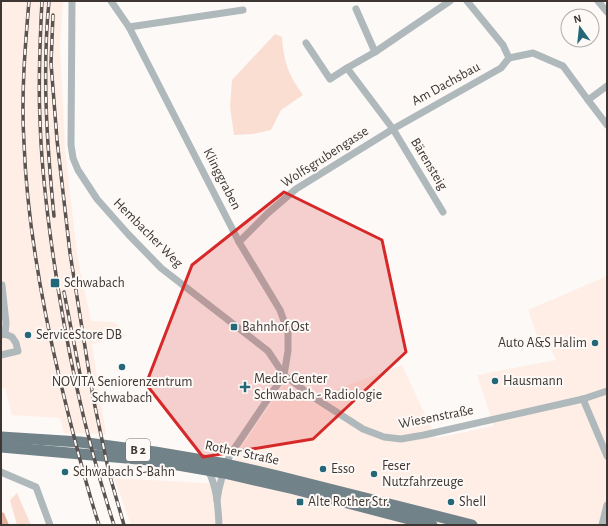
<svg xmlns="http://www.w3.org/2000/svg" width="608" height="526" viewBox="0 0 608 526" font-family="'Alegreya Sans',sans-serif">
  <rect width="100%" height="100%" fill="#fdf9f7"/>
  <g fill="#ffeee6">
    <polygon points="1,1 63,1 60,46 65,147 77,254 91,321 115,322 126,336 92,344 106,434 64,433 60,418 12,415 5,388 1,388"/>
    <polygon points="607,276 607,525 131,525 114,478 223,484 237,454 285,383 315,404 327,393 402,365 436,438 494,426 477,375 556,360 548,343 540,345 528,310"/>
  </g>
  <g fill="#faded1">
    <path d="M275 34 282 37C284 63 288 74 303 95L281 110 271 130 253 134 234 135 230 107 232 80Z"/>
    <polygon points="17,493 31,525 17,525 10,500"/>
  </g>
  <polygon fill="#e3b39d" points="1,512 4,513 9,525 1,525"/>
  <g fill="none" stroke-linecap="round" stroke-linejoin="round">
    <g stroke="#afb9bc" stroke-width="7">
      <polyline points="72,1 71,145 73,158 78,170 97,199 128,234 161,268 268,351 284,375 313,397 363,429 384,437 401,439 424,435 583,399 607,391"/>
      <path d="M111 1 129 27 239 242 280 310 288 332V351L284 375 230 455C224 469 219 486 217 500"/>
      <polyline points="467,1 503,45 509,58"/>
      <polyline points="598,1 607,12"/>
      <polyline points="356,9 375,52"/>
      <polyline points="129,27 243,10"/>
      <polyline points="306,43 330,79 347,68"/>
      <polyline points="509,58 533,53 563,66 588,100 607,86"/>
      <polyline points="588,100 607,125"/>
      <polyline points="443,212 393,129 347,68 375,52 450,1"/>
      <polyline points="239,242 268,213 296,189 393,129 501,68 509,58"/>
      <polyline points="2,285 6,323 5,334"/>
      <polyline points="1,335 5,334 12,337 16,343 18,351 1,355"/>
      <polyline points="583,399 607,456"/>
      <path d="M208 470C217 487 218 506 219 525"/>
      <polyline points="1,472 36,487 50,525"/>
      <polyline points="602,525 607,505"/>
    </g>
    <g stroke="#718389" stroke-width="11">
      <polyline points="1,437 80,442 155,452 226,464 278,476 472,525"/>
      <polyline points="1,447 149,460 224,473 294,489 432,525"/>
    </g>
    <g stroke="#5a534f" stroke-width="3.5">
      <g id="rail">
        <path d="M29 1C25 48 21 96 24 143 27 222 41 299 59 376 71 426 83 476 99 525"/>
        <path d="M42 1C40 40 38 79 40 119 41 157 45 195 50 233 63 332 83 430 114 525"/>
        <path d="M49 1C42 73 47 145 54 216"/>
        <polyline points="53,15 51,63 57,140 70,253 93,397 109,473 124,525"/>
        <polyline points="64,292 80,374"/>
      </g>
    </g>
    <use href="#rail" stroke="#fdf9f7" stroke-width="2" stroke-dasharray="6" stroke-linecap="butt"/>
  </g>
  <path fill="#d62828" fill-opacity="0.2" stroke="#d62828" stroke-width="3" stroke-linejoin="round" d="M284 192 382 240 406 352 313 439 203 457 146 384 192 265Z"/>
  <g fill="#246779" stroke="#fdf9f7" stroke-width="1.5">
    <rect x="50" y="278" width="10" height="10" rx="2"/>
    <rect x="230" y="323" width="8" height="8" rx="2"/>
    <circle cx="28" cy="335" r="4"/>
    <circle cx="595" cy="343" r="4"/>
    <circle cx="122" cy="367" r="4"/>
    <circle cx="495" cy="381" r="4"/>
    <path d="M243 381h4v4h4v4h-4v4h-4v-4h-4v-4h4z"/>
    <circle cx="323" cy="469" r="4"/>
    <circle cx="65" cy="472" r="4"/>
    <circle cx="374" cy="474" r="4"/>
    <rect x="296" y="498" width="8" height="8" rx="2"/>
    <circle cx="451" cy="502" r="4"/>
  </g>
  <g text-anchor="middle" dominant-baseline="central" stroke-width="4" stroke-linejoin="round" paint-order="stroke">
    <rect fill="#fdf9f7" stroke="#77706d" stroke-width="1" x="126" y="439" width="24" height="22" rx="3"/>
    <g font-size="13" font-weight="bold" fill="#3e3632">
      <text x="138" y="450">B 2</text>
    </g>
    <g font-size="14" fill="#3e3632" stroke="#fdf9f7">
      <text transform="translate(446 84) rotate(-29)">Am Dachsbau</text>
      <text transform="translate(325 157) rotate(-33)">Wolfsgrubengasse</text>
      <text transform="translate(429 164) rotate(59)">Bärensteig</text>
      <text transform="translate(222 179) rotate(63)">Klinggraben</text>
      <text transform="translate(148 233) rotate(45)">Hembacher Weg</text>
      <text transform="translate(436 417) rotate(-11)">Wiesenstraße</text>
      <text transform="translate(242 453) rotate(12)">Rother Straße</text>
    </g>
    <g font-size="14" fill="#3e3632" stroke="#fdf9f7" text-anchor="start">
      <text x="64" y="283">Schwabach</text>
      <text x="242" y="327">Bahnhof Ost</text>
      <text x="36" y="335">ServiceStore DB</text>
      <text x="587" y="343" text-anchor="end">Auto A&amp;S Halim</text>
      <text x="254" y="379">Medic-Center<tspan x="254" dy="16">Schwabach - Radiologie</tspan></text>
      <text x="503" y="381">Hausmann</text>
      <text x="122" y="382" text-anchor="middle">NOVITA Seniorenzentrum<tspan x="122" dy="16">Schwabach</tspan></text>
      <text x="382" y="466">Feser<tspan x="382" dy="16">Nutzfahrzeuge</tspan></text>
      <text x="331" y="469">Esso</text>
      <text x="73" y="472">Schwabach S-Bahn</text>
      <text x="308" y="502">Alte Rother Str.</text>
      <text x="459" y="502">Shell</text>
    </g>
  </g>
  <rect width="608" height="526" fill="none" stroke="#3e3632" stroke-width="4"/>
  <g transform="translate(580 28) rotate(345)"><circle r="19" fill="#fdf9f7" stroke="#b1aba8"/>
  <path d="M0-3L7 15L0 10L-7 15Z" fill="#246779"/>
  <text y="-6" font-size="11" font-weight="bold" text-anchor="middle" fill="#3e3632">N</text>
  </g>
</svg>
